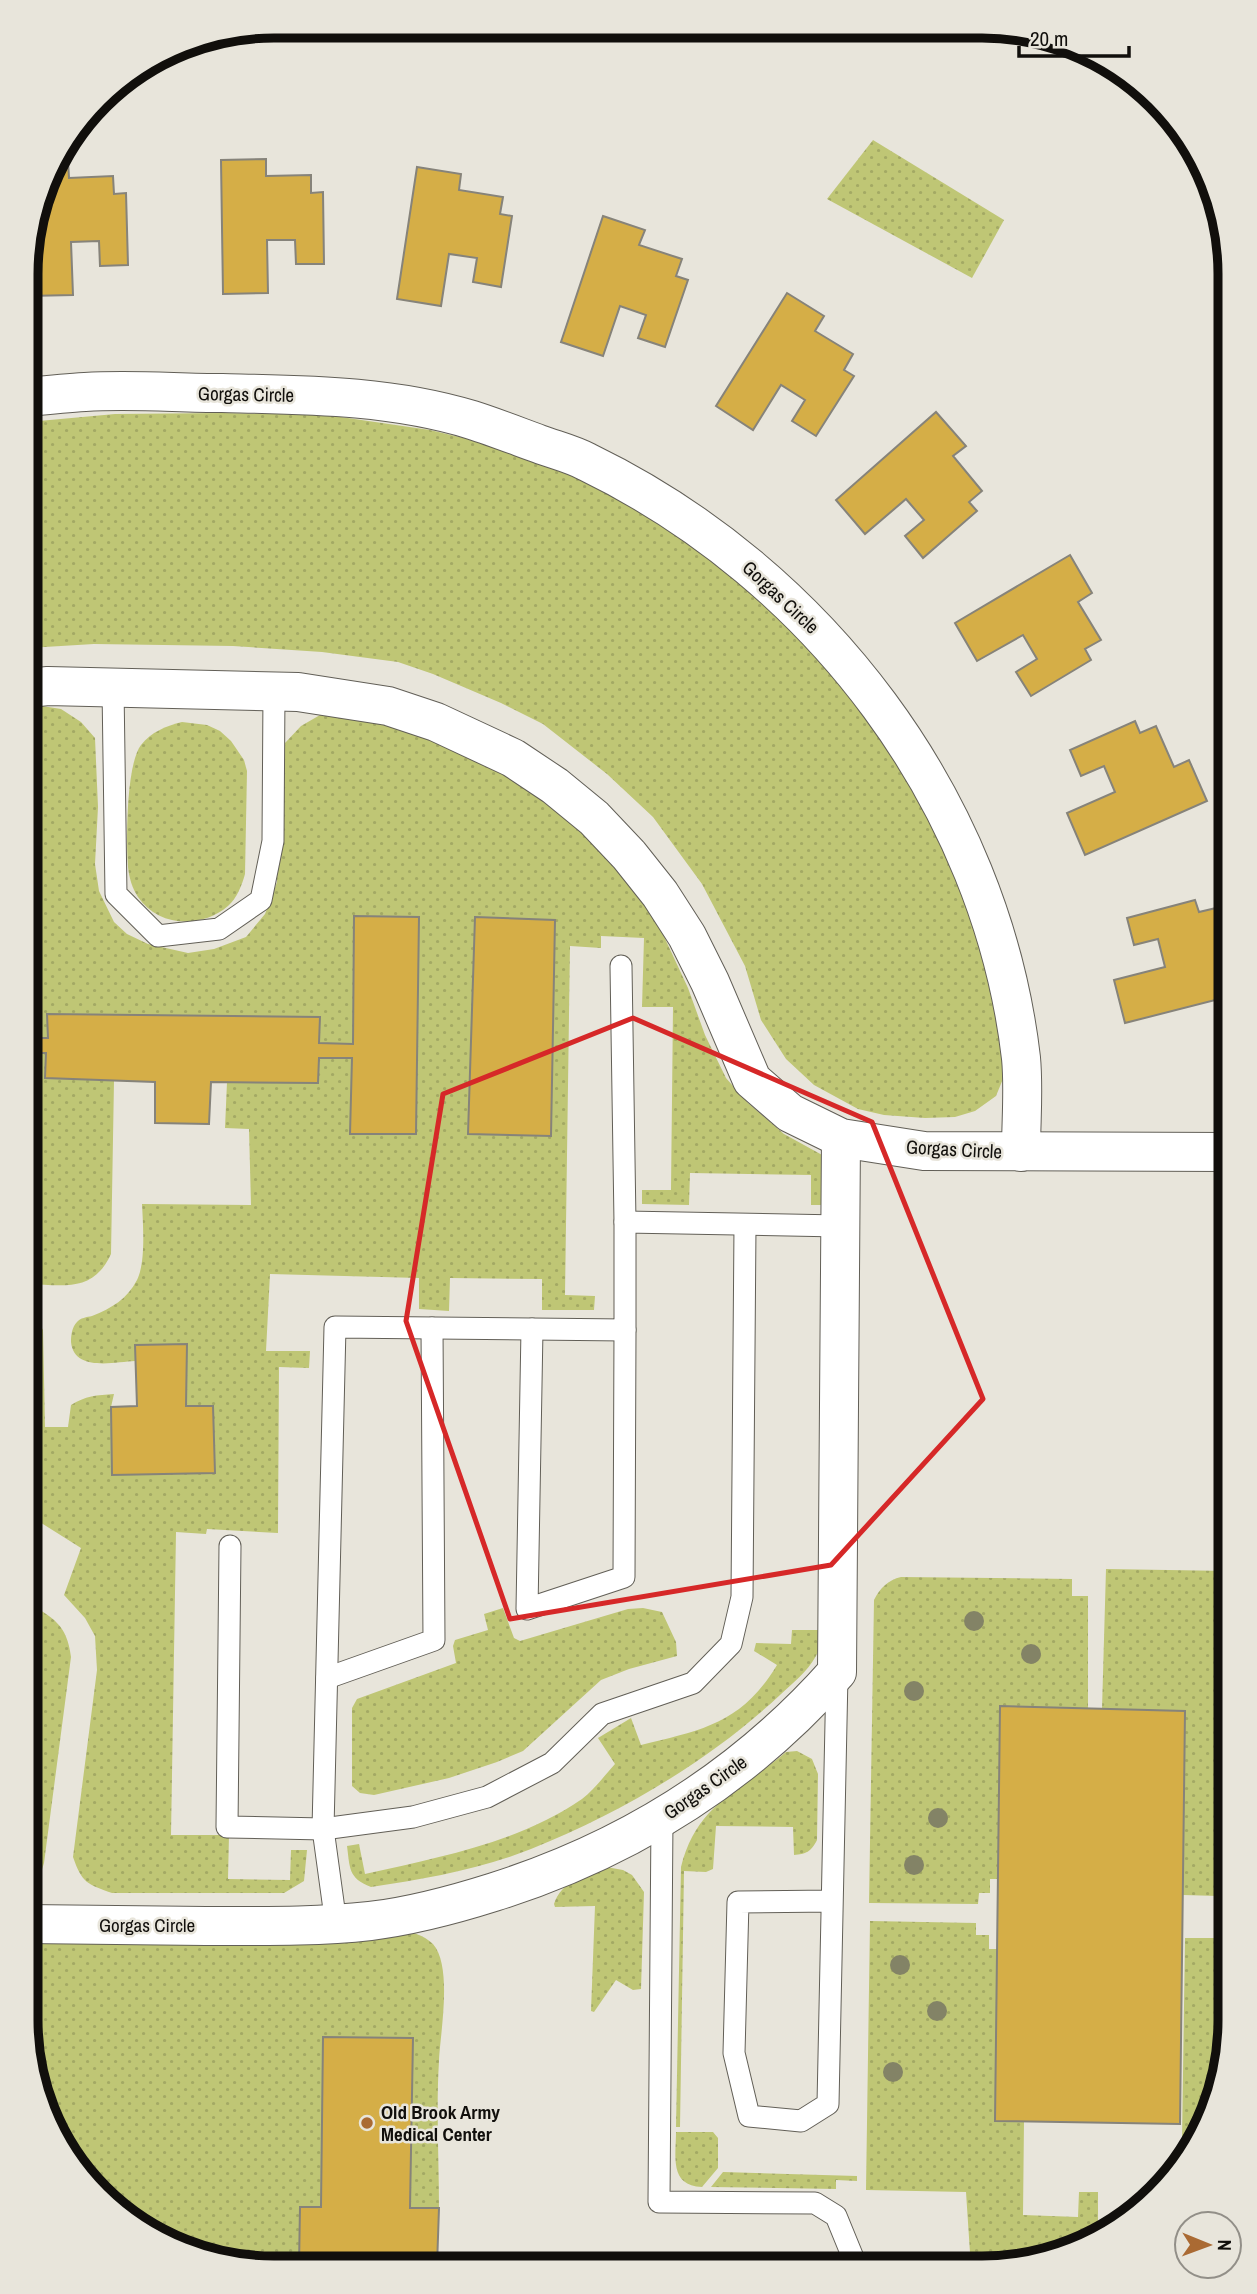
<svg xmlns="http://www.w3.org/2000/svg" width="1257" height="2294" viewBox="0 0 1257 2294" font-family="'Archivo Narrow',sans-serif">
  <defs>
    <pattern id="grass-dots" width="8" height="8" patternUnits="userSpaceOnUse" patternTransform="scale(1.75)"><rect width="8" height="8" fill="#bfc675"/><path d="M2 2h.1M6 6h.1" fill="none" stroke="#a3a964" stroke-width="1.8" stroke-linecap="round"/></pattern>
  </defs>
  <rect width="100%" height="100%" fill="#e8e5db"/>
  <g fill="url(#grass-dots)" fill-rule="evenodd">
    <polygon points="873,140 1004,220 972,278 827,199"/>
    <polygon points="223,413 327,415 430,430 501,447 575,474 649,515 750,585 810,641 920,790 987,950 1005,1074 996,1096 975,1111 955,1117 925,1118 884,1115 858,1109 814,1085 786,1059 761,1020 745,966 702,884 653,817 607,774 543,724 501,703 433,674 398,662 322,652 233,646 94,644 28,648 28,422 115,414"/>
    <path d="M42 706 61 709 81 722 95 738 98 807 95 864 99 891 114 922 127 934 148 944 188 953 214 949 246 937 265 914 277 882 279 769 285 743 301 726 320 715 396 724 514 774 591 837 630 880 661 930 688 988 705 1035 726 1078 748 1103 784 1134 824 1156 829 1205H811V1175L690 1173 689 1205 642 1204V1190H671L673 1007H642L644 938 601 936V948L570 946 565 1295 595 1296 594 1310H542V1279L450 1278 449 1311 419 1309V1278L270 1274 266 1351H310L309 1368 279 1367 278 1533 207 1529 206 1534 176 1532 171 1835H229L228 1879 290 1880 291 1850H307L304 1881 284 1893H112C87 1884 82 1883 73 1857L97 1670 95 1636 85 1618 64 1595 81 1548 27 1514V1317L37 1320 43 1330 45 1427H68L71 1405C85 1396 97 1395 114 1394L111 1407 112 1475 214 1472 213 1406H186L187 1344 136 1345 135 1361C114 1362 74 1372 71 1342 71 1335 72 1327 77 1322 80 1318 87 1317 92 1316 112 1308 127 1299 137 1280 146 1262 143 1224 142 1204L251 1205 249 1129 225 1128 227 1082 318 1083 319 1058H352L350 1133 416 1134 419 918 354 916 353 1044 319 1043V1017L47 1014 48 1038H27L28 707ZM475 918 555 920 551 1135 469 1134Z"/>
    <path d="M182 722 207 725 220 731 231 741 244 760 247 771 245 874C242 885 237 898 228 906 201 929 158 927 138 897 132 888 129 877 128 867 126 841 126 765 141 745 151 732 166 726 182 722Z"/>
    <path d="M27 1053H46L45 1078 114 1081 111 1254C93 1293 64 1285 27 1284Z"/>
    <polygon points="1106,1569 1230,1571 1230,1907 1219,1907 1218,1896 1183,1895 1185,1711 1102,1709"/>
    <path d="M901 1577 1072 1579V1596H1088V1709L998 1879H990V1893H979L978 1904 869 1903 874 1600C880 1588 888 1580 901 1577Z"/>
    <path d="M27 1602C53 1618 67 1624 71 1657L44 1863 40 1876 26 1886Z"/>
    <polygon points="503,1608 514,1638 520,1641 628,1609 643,1608 662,1612 676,1642 677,1656 629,1669 601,1680 523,1751 497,1762 449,1778 374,1795 360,1793 352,1786 352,1708 357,1699 456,1663 453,1646 455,1640 488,1630 484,1614"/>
    <path d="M792 1630H822C820 1639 820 1649 816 1656 807 1672 793 1683 780 1695 709 1761 621 1813 531 1849 481 1869 425 1879 371 1887 348 1878 350 1868 347 1846L359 1844 365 1874C439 1857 518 1843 582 1799 594 1790 605 1775 615 1764L598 1738 631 1718 641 1745C703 1730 742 1723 777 1665L754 1651 756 1643 791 1644Z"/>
    <path d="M797 1751 812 1759 818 1774 817 1840C811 1852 806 1854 794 1855L793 1827 716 1826 713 1869 706 1872 684 1871 680 2127H676L681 1867C696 1807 735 1793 780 1757L786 1752Z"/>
    <path d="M606 1867 623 1870 632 1875 644 1892 641 1989 633 1990 616 1980 594 2012 591 2011 595 1906 555 1907 554 1904C561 1881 586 1875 606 1867Z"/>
    <polygon points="870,1921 976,1923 976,1935 989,1935 989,1949 998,1949 1024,2121 1023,2215 1078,2217 1079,2192 1098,2192 1098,2235 1063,2254 983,2268 971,2268 966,2192 866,2190"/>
    <polygon points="1217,1924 1230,1924 1230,2036 1212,2114 1196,2141 1182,2141 1185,1938 1217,1938"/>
    <path d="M399 1928C411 1932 424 1935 433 1944 453 1967 440 2034 439 2061 436 2110 439 2160 439 2208H410L413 2039 323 2037 321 2207H300L299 2266H242L123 2216 68 2158 40 2100 26 2019V1938Z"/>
    <path d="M676 2132H713L718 2138V2168L702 2187C669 2186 676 2156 676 2132Z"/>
    <polygon points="723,2172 857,2176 857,2181 836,2180 836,2189 711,2187"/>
  </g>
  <g fill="#d5ae47" stroke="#86837a" stroke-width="2">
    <polygon points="266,159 266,176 311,175 311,193 323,192 324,264 296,264 295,240 267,240 268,293 223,294 221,160"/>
    <polygon points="68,161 69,178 113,176 114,194 126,193 128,265 100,266 99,241 71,242 73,295 28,296 28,242 52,164 54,162"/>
    <polygon points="417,167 461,174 459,190 503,197 500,214 512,216 501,287 473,282 477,258 449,254 441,306 397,299"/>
    <polygon points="603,216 645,230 639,245 682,259 676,276 688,280 665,347 638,338 646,315 620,306 603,356 561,342"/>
    <polygon points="787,293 824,316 815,331 853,354 844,370 854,376 816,436 792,421 805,400 781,385 753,430 716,406"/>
    <polygon points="936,412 966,446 953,456 982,491 969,502 977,511 923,558 905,536 924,520 906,499 865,534 836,500"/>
    <polygon points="1070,555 1092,593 1078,602 1101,640 1085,649 1091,660 1031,696 1016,672 1037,659 1023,635 977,661 955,623"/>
    <polygon points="1135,721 1140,733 1156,726 1174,767 1189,760 1207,801 1085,855 1067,813 1115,792 1104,766 1081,776 1070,750"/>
    <polygon points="1195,900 1199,912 1216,908 1227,951 1231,950 1231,996 1125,1023 1114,980 1165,967 1158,939 1134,945 1127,918"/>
    <polygon points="354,916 419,917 416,1134 350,1134 352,1058 319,1058 318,1083 211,1082 209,1124 155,1123 155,1082 45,1078 46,1053 27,1053 27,1038 48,1038 47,1014 320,1017 319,1043 353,1044"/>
    <polygon points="475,917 555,920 551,1136 468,1134"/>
    <polygon points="187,1344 186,1406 213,1406 215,1473 112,1475 111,1407 137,1406 135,1345"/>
    <polygon points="1000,1706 1185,1711 1180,2124 995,2121"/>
    <polygon points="323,2037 413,2038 410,2208 439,2208 437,2266 299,2266 300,2207 321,2207"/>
    <polygon points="695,2258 817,2260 816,2267 695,2267"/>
  </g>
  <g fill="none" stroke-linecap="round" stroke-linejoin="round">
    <g stroke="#625f57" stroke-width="23">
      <g id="service">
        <polyline points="113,688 116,894 158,936 219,929 261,900 273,841 274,692"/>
        <polyline points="621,966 625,1222"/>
        <polyline points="532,1329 527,1609 624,1577 625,1330"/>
        <polyline points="230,1546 227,1827 323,1829 413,1817 487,1797 552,1763 602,1714 693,1683 731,1644 742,1597 745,1226"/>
        <polyline points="327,1678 434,1640 432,1328"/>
        <polyline points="662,1818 659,2202 815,2203 836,2216 854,2260 854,2267"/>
        <polyline points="832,1901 738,1902 734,2053 749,2116 801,2121 828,2104 837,1675"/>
        <polyline points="336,1924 323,1829 335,1327 625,1330 625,1222 840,1226"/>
      </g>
    </g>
    <g stroke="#625f57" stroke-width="40">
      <g id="minor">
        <path d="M28 397C47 395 66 393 85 392 131 389 177 393 222 393 306 395 390 395 472 420 494 427 517 436 539 444 555 450 572 454 587 462 818 574 991 800 1021 1058 1024 1089 1021 1121 1021 1152"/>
        <polyline points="28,688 48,686 298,692 388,706 436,722 513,758 555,786 594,818 629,855 660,894 687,936 710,982 752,1080 790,1113 841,1138 924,1151 1230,1152"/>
        <path d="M26 1924C86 1925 146 1925 206 1926 261 1926 316 1927 370 1921 412 1916 453 1905 494 1892 627 1850 744 1777 837 1672L841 1138"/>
      </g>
    </g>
    <use href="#service" stroke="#fff" stroke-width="21"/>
    <use href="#minor" stroke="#fff" stroke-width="38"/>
  </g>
  <g fill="#838366">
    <circle cx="974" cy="1621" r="10"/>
    <circle cx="1031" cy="1654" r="10"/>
    <circle cx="914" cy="1691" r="10"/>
    <circle cx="938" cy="1818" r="10"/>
    <circle cx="914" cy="1865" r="10"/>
    <circle cx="900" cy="1965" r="10"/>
    <circle cx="937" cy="2011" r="10"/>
    <circle cx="893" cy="2072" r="10"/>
  </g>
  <path fill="none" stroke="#d62828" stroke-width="5" stroke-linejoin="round" d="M633 1018 872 1122 983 1399 831 1565 510 1619 406 1321 443 1094Z"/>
  <circle fill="#aa6a33" stroke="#e8e5db" stroke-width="2.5" cx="367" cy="2123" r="7"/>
  <g text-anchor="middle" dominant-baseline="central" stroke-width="5" stroke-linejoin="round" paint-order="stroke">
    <g font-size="19" fill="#110f0c" stroke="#e8e5db">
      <text transform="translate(246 394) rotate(1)">Gorgas Circle</text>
      <text transform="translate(781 597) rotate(43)">Gorgas Circle</text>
      <text transform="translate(954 1149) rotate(3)">Gorgas Circle</text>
      <text transform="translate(705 1787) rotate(-35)">Gorgas Circle</text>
      <text x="147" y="1925">Gorgas Circle</text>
    </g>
    <g font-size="19" font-weight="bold" fill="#110f0c" stroke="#e8e5db" text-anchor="start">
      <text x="381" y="2112">Old Brook Army<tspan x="381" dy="22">Medical Center</tspan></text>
    </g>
  </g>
  <path d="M0 0H1257V2294H0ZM274 38H982A236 236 0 0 1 1218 274V2020A236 236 0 0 1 982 2256H274A236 236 0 0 1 38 2020V274A236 236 0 0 1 274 38Z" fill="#e8e5db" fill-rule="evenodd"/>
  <path fill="none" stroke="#110f0c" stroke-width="9" d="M274 38H982A236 236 0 0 1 1218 274V2020A236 236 0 0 1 982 2256H274A236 236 0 0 1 38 2020V274A236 236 0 0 1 274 38Z"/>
  <g transform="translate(1208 2245) rotate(91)"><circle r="33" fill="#e8e5db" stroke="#928f88" stroke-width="2"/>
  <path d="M0-5L12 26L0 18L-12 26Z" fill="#aa6a33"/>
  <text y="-10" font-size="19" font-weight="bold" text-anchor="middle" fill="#110f0c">N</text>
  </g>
  <path d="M1019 46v10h110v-10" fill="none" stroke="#110f0c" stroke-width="3.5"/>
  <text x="1030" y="46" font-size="21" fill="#110f0c" stroke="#e8e5db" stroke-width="5" paint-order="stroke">20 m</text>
</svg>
